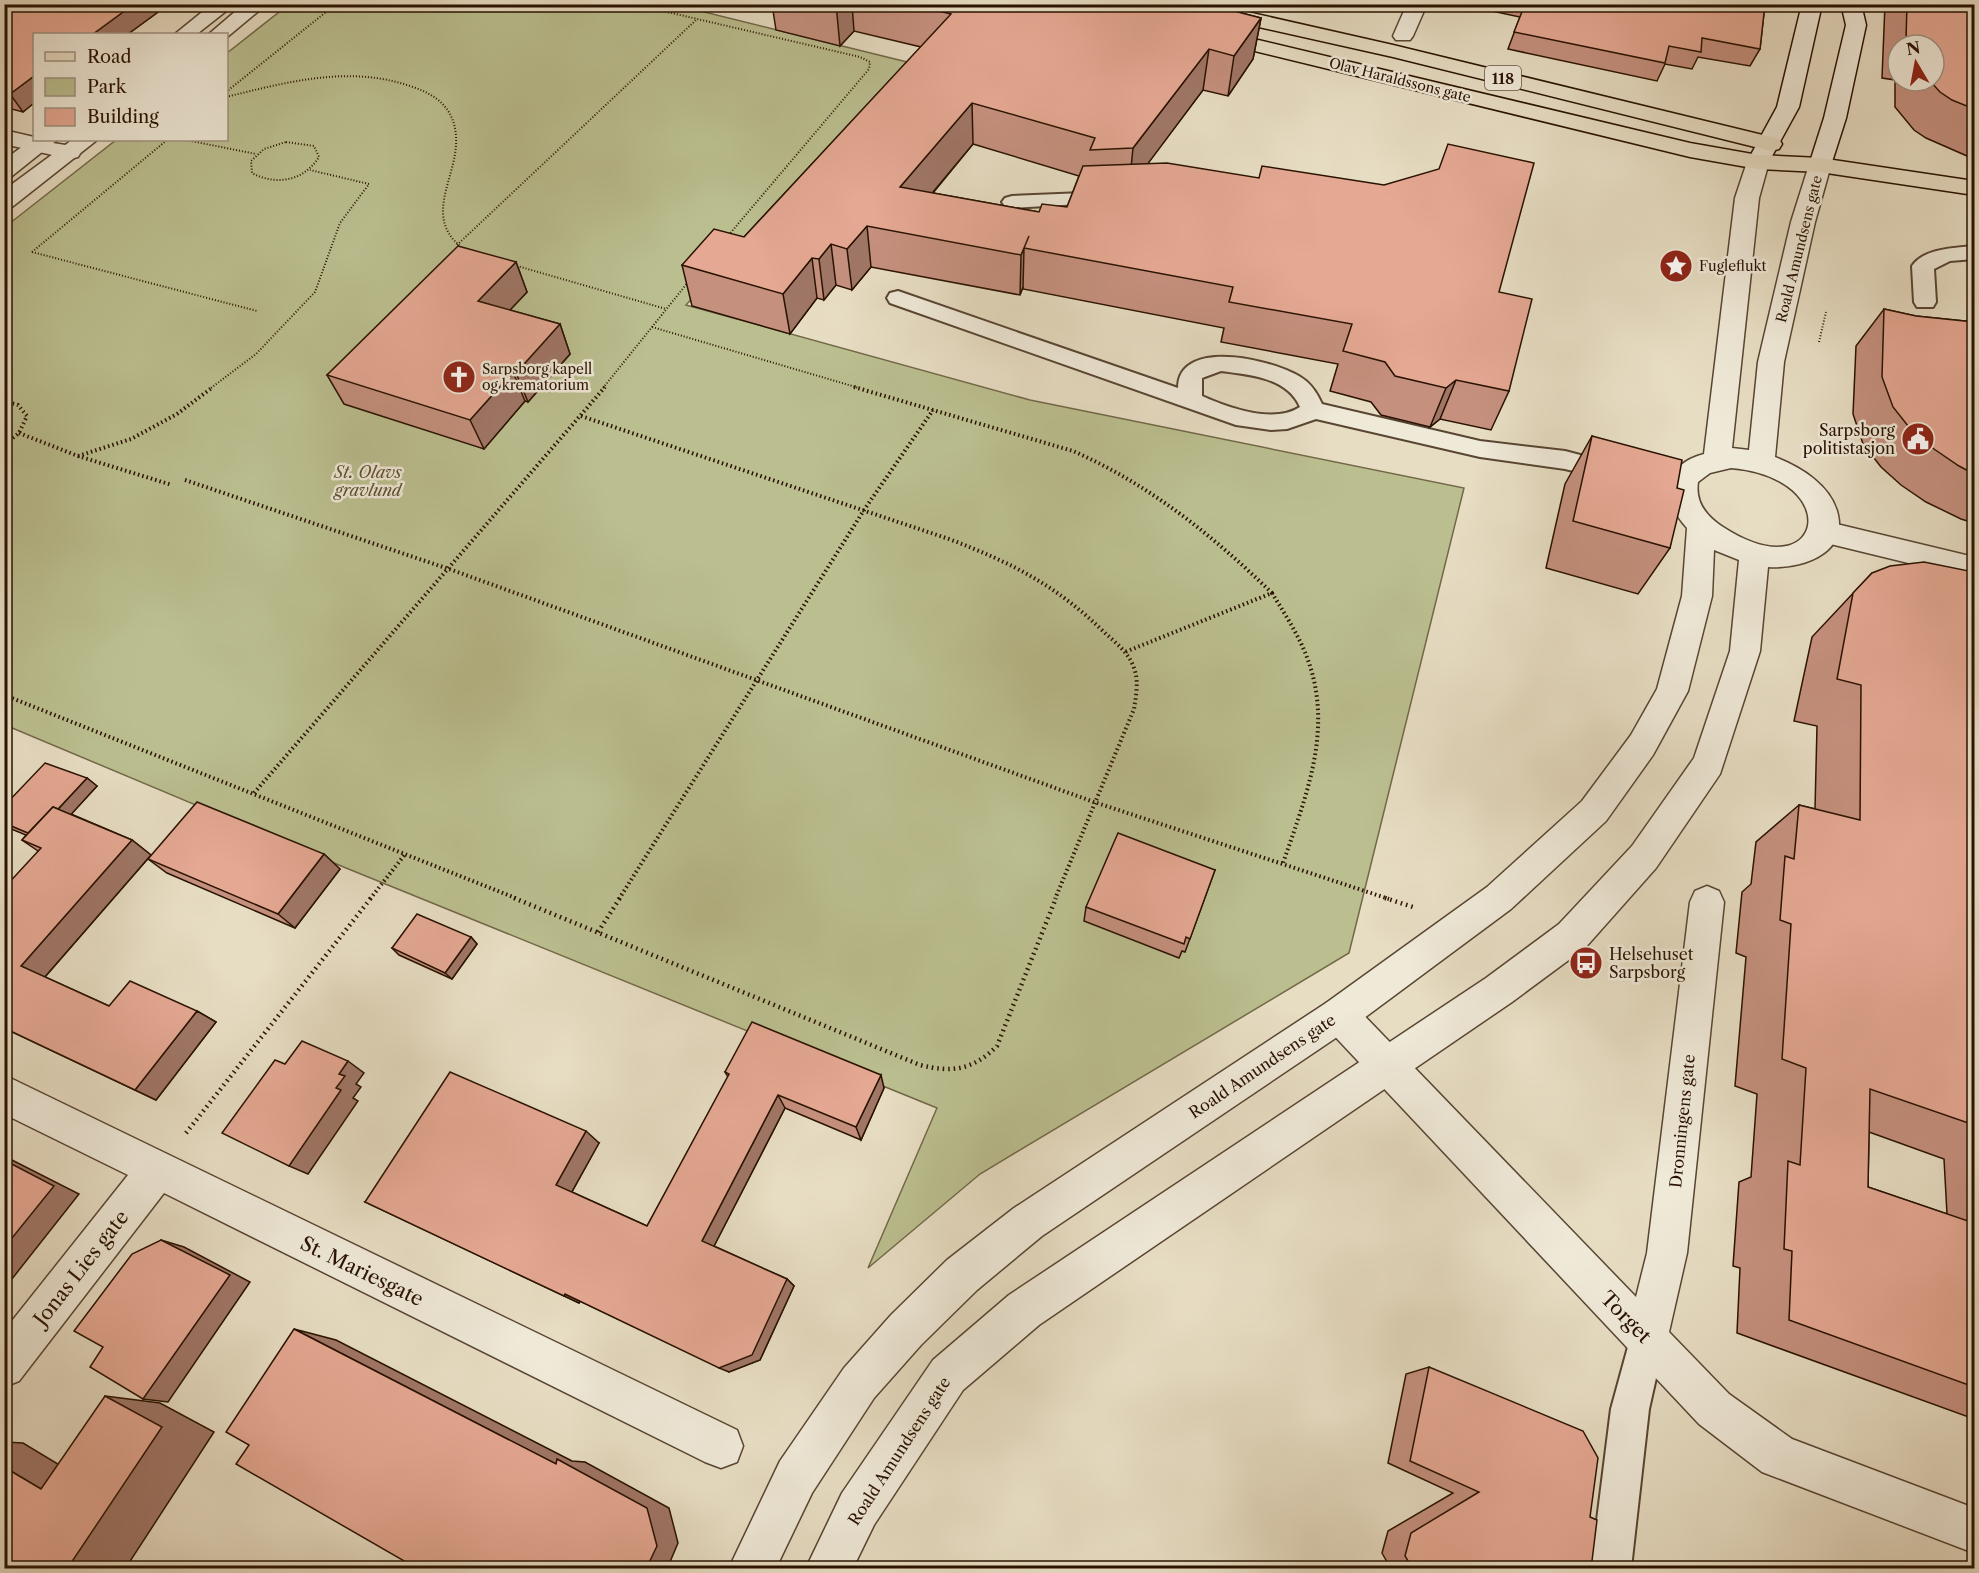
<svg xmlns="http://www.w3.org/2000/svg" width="1979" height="1573" viewBox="0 0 1979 1573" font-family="'Libre Caslon Text',serif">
  <rect width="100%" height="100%" fill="#e7ddc3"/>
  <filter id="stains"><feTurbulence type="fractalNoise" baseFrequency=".00333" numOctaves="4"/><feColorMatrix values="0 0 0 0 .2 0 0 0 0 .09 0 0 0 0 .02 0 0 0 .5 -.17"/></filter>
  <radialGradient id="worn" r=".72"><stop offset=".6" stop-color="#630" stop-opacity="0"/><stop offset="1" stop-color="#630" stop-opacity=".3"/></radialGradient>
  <polygon fill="#bbbf90" stroke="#726848" stroke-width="1.5" points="288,5 676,5 907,62 686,305 1030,400 1464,488 1349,953 980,1174 868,1268 937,1108 346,868 5,725 5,227 116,140 226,140 227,53"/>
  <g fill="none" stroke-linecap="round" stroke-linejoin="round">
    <g stroke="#584532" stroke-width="4">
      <g id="service">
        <polygon points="1107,192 1114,194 1117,198 1114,202 1012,208 1005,206 1002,202 1005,198 1012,196"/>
        <path d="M1974 246V259L1950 261 1934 269 1936 302 1933 307H1917L1914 302 1912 266C1924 248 1955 248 1974 246Z"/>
        <path d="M898 291 1178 388C1178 335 1282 361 1306 381 1313 387 1318 395 1322 404L1480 441 1565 451 1622 466 1626 472 1622 478 1614 481 1565 469 1480 457 1316 419 1287 429 1271 430 1236 425 890 303 887 298 890 293ZM1221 371C1249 375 1287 377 1300 407 1274 424 1229 408 1202 396V378Z"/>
        <polygon points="1647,1320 1660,1325 1665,1338 1649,1409 1631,1568 1591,1568 1611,1409 1634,1325"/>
      </g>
    </g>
    <g stroke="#584532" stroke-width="3">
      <g id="minor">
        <polygon points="1407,4 1427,4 1413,36 1410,40 1396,40 1393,36"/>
        <polygon points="4,130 34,137 34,140 78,147 81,152 78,157 70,159 4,144"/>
        <polygon points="1824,521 1974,557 1974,579 1814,540 1810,532 1814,524"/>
        <polygon points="1707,886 1719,891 1724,902 1687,1253 1669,1332 1729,1394 1792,1439 1974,1508 1974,1553 1762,1472 1699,1424 1326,1027 1321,1015 1326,1003 1339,997 1352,1003 1636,1297 1647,1253 1690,902 1695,891"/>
        <polygon points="4,1075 737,1430 743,1446 737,1462 721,1468 705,1462 164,1193 19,1381 4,1387 4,1331 128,1175 4,1114"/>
      </g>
    </g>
    <g stroke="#584532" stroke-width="3">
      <g id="tertiary">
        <polygon points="212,4 235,4 197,34 175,34"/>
        <polygon points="244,4 267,4 226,38 226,34 209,34"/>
        <polygon points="34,138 57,140 12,176 4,178 4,160"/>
        <polygon points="72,140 97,140 12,207 4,209 4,190"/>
        <path d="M1758 155 1766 157 1769 162 1759 198 1732 448 1749 450 1758 362 1791 222 1809 165 1812 160H1828L1831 165 1815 222 1784 362 1775 457C1801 467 1832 486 1838 515 1847 556 1798 569 1768 567L1760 651 1720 774 1656 868 1585 948 1512 1002 1039 1325 963 1390 874 1525 853 1568H806L842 1493 933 1360 1009 1295 1486 978 1559 924 1632 846 1694 758 1730 651 1739 560 1714 550 1712 596 1688 691 1653 755 1606 821 1511 909 1352 1027 1042 1236 977 1290 921 1345 874 1398 812 1493 776 1568H729L780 1461 844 1368 891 1315 947 1260 1014 1208 1326 1003 1487 887 1582 801 1631 735 1657 689 1682 596 1687 528C1661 500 1662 465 1704 454L1735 198 1747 162 1750 157ZM1731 468C1847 478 1823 592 1723 527 1706 516 1695 502 1698 482L1710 473Z"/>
      </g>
    </g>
    <g stroke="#291201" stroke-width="3">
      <g id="secondary">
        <polygon points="1802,4 1822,4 1799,107 1766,167 1750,167 1747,162 1777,107"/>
        <polygon points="1841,4 1861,4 1866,25 1846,118 1831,165 1828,170 1812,170 1809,165 1824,118 1846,25"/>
      </g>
    </g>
    <g stroke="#291201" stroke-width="3">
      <g id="primary">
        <polygon points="1173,4 1212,4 1393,45 1779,139 1782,144 1779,149 1771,151 1393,57 1183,10"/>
        <polygon points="1212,29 1690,143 1758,155 1820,158 1974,181 1974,195 1820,172 1758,169 1690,157 1205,39 1202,35 1205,31"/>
      </g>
    </g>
    <g stroke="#291201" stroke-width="2" stroke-dasharray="1 2" stroke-linecap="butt">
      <polyline points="633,4 860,57 870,62 869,69 727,237"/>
      <polyline points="226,92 336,4"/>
      <path d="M226 97C287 82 349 65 410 86 435 94 454 107 456 136 459 176 422 215 461 247"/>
      <polyline points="186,140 256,154"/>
      <path d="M286 142 314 146 319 157C304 181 276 186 252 173L251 161 264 149Z"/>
      <polyline points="457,245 696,20"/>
      <polyline points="32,252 257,311"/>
      <polyline points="32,252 167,140"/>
      <polyline points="514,265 666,309"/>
      <polyline points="652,327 859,388"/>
      <polyline points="1819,342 1826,312"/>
      <polyline points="211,388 256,354 315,292 340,223 369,184 310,170"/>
      <polyline points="603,388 689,281"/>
    </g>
    <g stroke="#291201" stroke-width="4" stroke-dasharray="1.5 3" stroke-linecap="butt">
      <path d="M854 387 1073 451C1150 485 1212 535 1272 593L1125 652"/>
      <polyline points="4,401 18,405 27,416 19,433 4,445"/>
      <path d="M581 416 949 539C1012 563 1056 585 1105 633 1116 643 1129 653 1134 668 1139 681 1136 696 1134 709L1055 899"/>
      <polyline points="19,433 78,456 172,485"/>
      <polyline points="78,456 131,439 177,414 213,387"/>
      <polyline points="185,480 449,569 1094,802 1389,899"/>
      <path d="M1272 593C1286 616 1302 640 1310 666 1332 734 1305 799 1283 863"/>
      <polyline points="4,695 518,899"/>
      <polyline points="254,793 605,387"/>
      <polyline points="370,899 406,853"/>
      <polyline points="619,899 864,510 933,410"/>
    </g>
    <g stroke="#291201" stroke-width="4.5" stroke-dasharray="1.5 4" stroke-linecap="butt">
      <path d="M514 898 920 1065C952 1073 973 1070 997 1046L1056 898"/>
      <polyline points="1385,898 1413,907"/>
      <polyline points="598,932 620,898"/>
      <polyline points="186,1133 371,898"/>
    </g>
    <use href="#service" fill="#efe9d8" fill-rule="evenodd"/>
    <use href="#minor" fill="#efe9d8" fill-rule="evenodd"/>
    <use href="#tertiary" fill="#efe9d8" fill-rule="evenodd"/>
    <use href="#secondary" fill="#efe9d8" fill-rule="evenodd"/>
    <use href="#primary" fill="#e7ddc3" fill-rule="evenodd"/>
  </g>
  <g fill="#c5907e" stroke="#291201" stroke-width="1.5" fill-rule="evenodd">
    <polygon points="4,4 169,4 128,34 34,34 34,103 23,112 4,107"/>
    <path d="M772 4H1207L1261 18 1253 59 1228 96 1203 90 1147 164 1499 292 1509 391 1491 430 1440 419 1430 427 1381 415 1371 402 1330 391 1338 364 1221 342 1224 328 1023 289V287L1020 295 871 267 852 290 836 285 824 300 817 298 790 334 692 306 682 265 744 237 921 47 854 31 840 46 776 30ZM973 144 1079 176 1067 207 1039 212 933 193Z"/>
    <polygon points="1459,4 1765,4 1760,49 1750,66 1698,57 1692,69 1665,64 1657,81 1508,49 1520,17"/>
    <path d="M1885 4H1974V159L1926 138 1914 130 1895 107V80L1882 78ZM1898 45H1934V81H1898Z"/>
    <polygon points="516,262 527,292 510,310 560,324 570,354 528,402 525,401 484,449 344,404 327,375"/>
    <polygon points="1884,309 1916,316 1974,322 1974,523 1961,519 1926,502 1901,485 1881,467 1863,444 1853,414 1856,346"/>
    <polygon points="1592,436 1677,488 1670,548 1638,594 1546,568 1565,484"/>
    <path d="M1974 572V1419L1737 1333 1740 1268 1733 1266 1739 1182 1751 1177 1757 1094 1735 1086 1746 957 1736 953 1742 892 1751 884 1756 842 1799 805 1815 809 1817 726 1794 721 1812 637 1872 573ZM1869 1132 1944 1159 1947 1214 1868 1187Z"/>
    <polygon points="87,778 97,786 71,814 132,840 151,855 45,977 109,1006 197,1011 216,1022 156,1100 4,1028 38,851 22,840 26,835 4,826 4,806"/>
    <polygon points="324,854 340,869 295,928 167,873 148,859"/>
    <polygon points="1215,870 1185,952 1182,951 1179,958 1084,921 1086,907"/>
    <polygon points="471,937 477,944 452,979 399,955 392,948"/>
    <polygon points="725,1072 884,1088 861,1140 785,1108 714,1246 787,1279 794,1286 760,1360 729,1372 580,1301 579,1303 365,1202 599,1143 572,1192 647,1226 728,1077"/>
    <polygon points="1429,1367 1590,1517 1591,1569 1391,1569 1382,1553 1388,1531 1453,1493 1388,1463 1406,1374"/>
  </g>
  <g fill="#a07667" stroke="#291201" stroke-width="1.5">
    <polygon points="134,4 169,4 128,34 93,34"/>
    <polygon points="836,4 852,4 854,31 840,46"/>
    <polygon points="1261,18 1253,59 1228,96 1234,56"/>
    <polygon points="1209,49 1203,90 1129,189 1133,148"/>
    <polygon points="34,76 34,103 23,112 10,94"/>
    <polygon points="972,103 973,144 903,228 900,187"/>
    <polygon points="867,226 871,267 852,290 847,249"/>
    <polygon points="1029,236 1024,248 1023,287 1020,295 1021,255"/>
    <polygon points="831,244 836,285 824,300 819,259"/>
    <polygon points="812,258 817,298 790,334 783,294"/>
    <polygon points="516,262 527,292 491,330 478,301"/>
    <polygon points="560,324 570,354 528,402 516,373"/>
    <polygon points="513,372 525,401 484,449 470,420"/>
    <polygon points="1456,380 1440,419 1430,427 1446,388"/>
    <polygon points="87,778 97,786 45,843 34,835"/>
    <polygon points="132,840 151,855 43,979 21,966"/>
    <polygon points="324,854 340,869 295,928 278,914"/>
    <polygon points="471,937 477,944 452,979 445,973"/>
    <polygon points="197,1011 216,1022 156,1100 135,1090"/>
    <polygon points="348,1061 364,1073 356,1084 361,1087 353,1098 358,1101 308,1174 289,1166 336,1088 339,1074"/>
    <polygon points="881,1075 884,1088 861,1140 856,1127"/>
    <polygon points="778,1095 785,1108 712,1250 702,1241"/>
    <polygon points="586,1131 599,1143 570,1195 556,1185"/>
    <polygon points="4,1156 79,1194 4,1289"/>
    <polygon points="161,1240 184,1247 250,1282 168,1402 143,1399"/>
    <polygon points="787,1279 794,1286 760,1360 729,1372 719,1368"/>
    <polygon points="565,1294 580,1301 579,1303 564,1296"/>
    <polygon points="294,1329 336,1340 572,1461 585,1462 669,1508 678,1543 667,1569 646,1569 556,1464"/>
    <polygon points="105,1396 160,1403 214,1432 125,1569 67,1569"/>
    <polygon points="4,1442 23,1443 101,1490 41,1489 4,1467"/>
  </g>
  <g fill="#e5a893" stroke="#291201" stroke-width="1.5">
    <polygon points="4,4 134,4 93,34 34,34 34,76 10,94 4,92"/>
    <polygon points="911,4 1207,4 1261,18 1234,56 1209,49 1133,148 1090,150 1095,138 972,103 900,187 1039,212 1042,204 1067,207 1083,166 1167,163 1259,178 1262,166 1384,185 1439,169 1448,144 1534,163 1499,292 1532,299 1509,391 1456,380 1446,388 1395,376 1385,362 1343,351 1352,324 1229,302 1233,287 1024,248 1029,236 1021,255 867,226 847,249 831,244 819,259 812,258 783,294 682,265 714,229 744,237 951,14"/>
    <polygon points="1525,4 1765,4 1760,49 1702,38 1701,52 1669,46 1665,63 1514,32"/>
    <polygon points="1907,4 1974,4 1974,109 1952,100 1940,92 1930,81 1934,81 1934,45 1919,45 1919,42 1906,40"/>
    <polygon points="458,246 516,262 478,301 560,324 516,373 513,372 470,420 327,375"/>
    <polygon points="1884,309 1916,316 1974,322 1974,474 1959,466 1934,449 1912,431 1893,407 1882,377"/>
    <polygon points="1592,436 1682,460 1677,488 1684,490 1670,548 1573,521"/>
    <polygon points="1924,562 1974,572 1974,1125 1870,1089 1868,1187 1974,1223 1974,1387 1789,1320 1792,1251 1784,1249 1788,1161 1800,1165 1806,1068 1782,1059 1791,924 1780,920 1785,856 1794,859 1799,805 1860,820 1861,685 1837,679 1853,593 1872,573 1890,566"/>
    <polygon points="45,763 87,778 58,809 53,807 28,833 4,823 4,806"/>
    <polygon points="197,802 324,854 278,914 148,859"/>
    <polygon points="53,807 132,840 21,966 109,1006 130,981 197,1011 135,1090 4,1028 4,888 41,848 22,840"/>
    <polygon points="1118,833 1215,870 1190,939 1186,937 1184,944 1086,907"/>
    <polygon points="417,914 471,937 445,973 392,948"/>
    <polygon points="752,1022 881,1075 856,1127 778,1095 702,1241 787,1279 752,1355 719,1368 565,1294 564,1296 365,1202 450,1072 586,1131 556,1185 647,1226 729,1074 725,1072"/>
    <polygon points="302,1041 348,1061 339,1074 345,1076 336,1088 341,1090 289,1166 222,1133 275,1060 285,1064"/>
    <polygon points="4,1160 54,1186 4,1248"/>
    <polygon points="161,1240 230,1275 143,1399 90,1367 103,1347 74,1331 132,1254"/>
    <polygon points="294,1329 556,1464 557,1459 647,1508 657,1546 646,1569 418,1569 236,1464 249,1445 226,1432"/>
    <polygon points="1429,1367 1583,1431 1598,1458 1590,1517 1597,1520 1591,1569 1413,1569 1405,1556 1411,1533 1479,1492 1410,1461"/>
    <polygon points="105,1396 162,1427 67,1569 4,1569 4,1467 41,1489"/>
  </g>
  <defs>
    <g id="sight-disc" transform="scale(1.725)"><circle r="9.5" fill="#8f2418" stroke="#efe9d8"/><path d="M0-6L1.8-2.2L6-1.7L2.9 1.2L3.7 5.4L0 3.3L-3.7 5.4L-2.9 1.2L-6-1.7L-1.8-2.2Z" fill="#fff"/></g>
    <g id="church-disc" transform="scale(1.725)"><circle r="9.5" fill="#8f2418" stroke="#efe9d8"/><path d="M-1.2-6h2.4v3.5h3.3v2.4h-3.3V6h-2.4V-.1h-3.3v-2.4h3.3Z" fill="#fff"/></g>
    <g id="civic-disc" transform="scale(1.725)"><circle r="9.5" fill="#8f2418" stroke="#efe9d8"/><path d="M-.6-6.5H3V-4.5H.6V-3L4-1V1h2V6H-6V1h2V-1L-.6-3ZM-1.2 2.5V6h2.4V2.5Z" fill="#fff"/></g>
    <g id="bus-disc" transform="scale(1.725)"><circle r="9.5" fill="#8f2418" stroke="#efe9d8"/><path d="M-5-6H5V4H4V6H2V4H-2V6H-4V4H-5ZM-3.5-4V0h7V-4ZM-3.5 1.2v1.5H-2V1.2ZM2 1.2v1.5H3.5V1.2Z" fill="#fff"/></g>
  </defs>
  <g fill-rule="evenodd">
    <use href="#sight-disc" x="1676" y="266"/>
    <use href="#church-disc" x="459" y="377"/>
    <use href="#civic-disc" x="1918" y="439"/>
    <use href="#bus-disc" x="1586" y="963"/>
  </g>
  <g text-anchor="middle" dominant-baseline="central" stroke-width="5" stroke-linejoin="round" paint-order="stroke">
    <g font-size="14" fill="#291201" stroke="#efe9d8">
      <text transform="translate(1400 80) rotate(14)">Olav Haraldssons gate</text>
      <text transform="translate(1799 249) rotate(-76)">Roald Amundsens gate</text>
    </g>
    <g font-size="14" fill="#291201" stroke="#efe9d8" text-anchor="start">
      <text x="1699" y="266">Fugleflukt</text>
      <text x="482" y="369">Sarpsborg kapell<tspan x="482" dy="16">og krematorium</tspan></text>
    </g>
    <rect fill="#efe9d8" stroke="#645242" stroke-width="1.5" x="1485" y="66" width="36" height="24" rx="4.5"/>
    <g font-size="15" font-weight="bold" fill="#291201">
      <text x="1503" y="78">118</text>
    </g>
    <g font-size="16" fill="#291201" stroke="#efe9d8" text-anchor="end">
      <text x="1895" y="430">Sarpsborg<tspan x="1895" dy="18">politistasjon</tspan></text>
      <text x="1609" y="954" text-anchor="start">Helsehuset<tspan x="1609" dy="18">Sarpsborg</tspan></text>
    </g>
    <g font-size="16" font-style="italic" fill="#5c4f33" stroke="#efe9d8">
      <text x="368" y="472">St. Olavs<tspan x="368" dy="18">gravlund</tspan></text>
    </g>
    <g font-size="16" fill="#291201" stroke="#efe9d8">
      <text transform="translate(1262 1066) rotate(-34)">Roald Amundsens gate</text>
      <text transform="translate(1682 1121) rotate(-84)">Dronningens gate</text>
      <text transform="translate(899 1451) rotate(-57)">Roald Amundsens gate</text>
    </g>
    <g font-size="20" fill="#291201" stroke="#efe9d8">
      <text transform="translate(81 1268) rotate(-52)">Jonas Lies gate</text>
      <text transform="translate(362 1271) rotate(26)">St. Mariesgate</text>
      <text transform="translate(1626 1317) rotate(46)">Torget</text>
    </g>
  </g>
  <rect width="1979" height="1573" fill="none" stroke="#e7ddc3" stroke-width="24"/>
  <rect x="6" y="6" width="1967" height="1561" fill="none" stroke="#291201" stroke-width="3"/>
  <rect x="12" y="12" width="1955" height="1549" fill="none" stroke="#291201" stroke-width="1.5"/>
  <rect x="33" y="33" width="195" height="108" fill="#efe9d8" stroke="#a09382" stroke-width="1.5"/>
  <rect x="45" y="52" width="30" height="9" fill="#e7ddc3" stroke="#a09382" stroke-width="1.5"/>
  <text x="87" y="63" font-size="18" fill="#291201">Road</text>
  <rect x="45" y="78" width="30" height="18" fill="#bbbf90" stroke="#a09382" stroke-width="1.5"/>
  <text x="87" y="93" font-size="18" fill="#291201">Park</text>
  <rect x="45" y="108" width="30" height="18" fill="#e5a893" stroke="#a09382" stroke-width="1.5"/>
  <text x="87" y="123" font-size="18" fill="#291201">Building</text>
  <g transform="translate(1916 63) rotate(350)"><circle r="28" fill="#efe9d8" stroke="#a09382" stroke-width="1.5"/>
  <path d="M0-4.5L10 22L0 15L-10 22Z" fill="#8f2418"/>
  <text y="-9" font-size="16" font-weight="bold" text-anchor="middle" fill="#291201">N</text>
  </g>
  <rect width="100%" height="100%" filter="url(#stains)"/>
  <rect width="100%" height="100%" fill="url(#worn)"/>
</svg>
